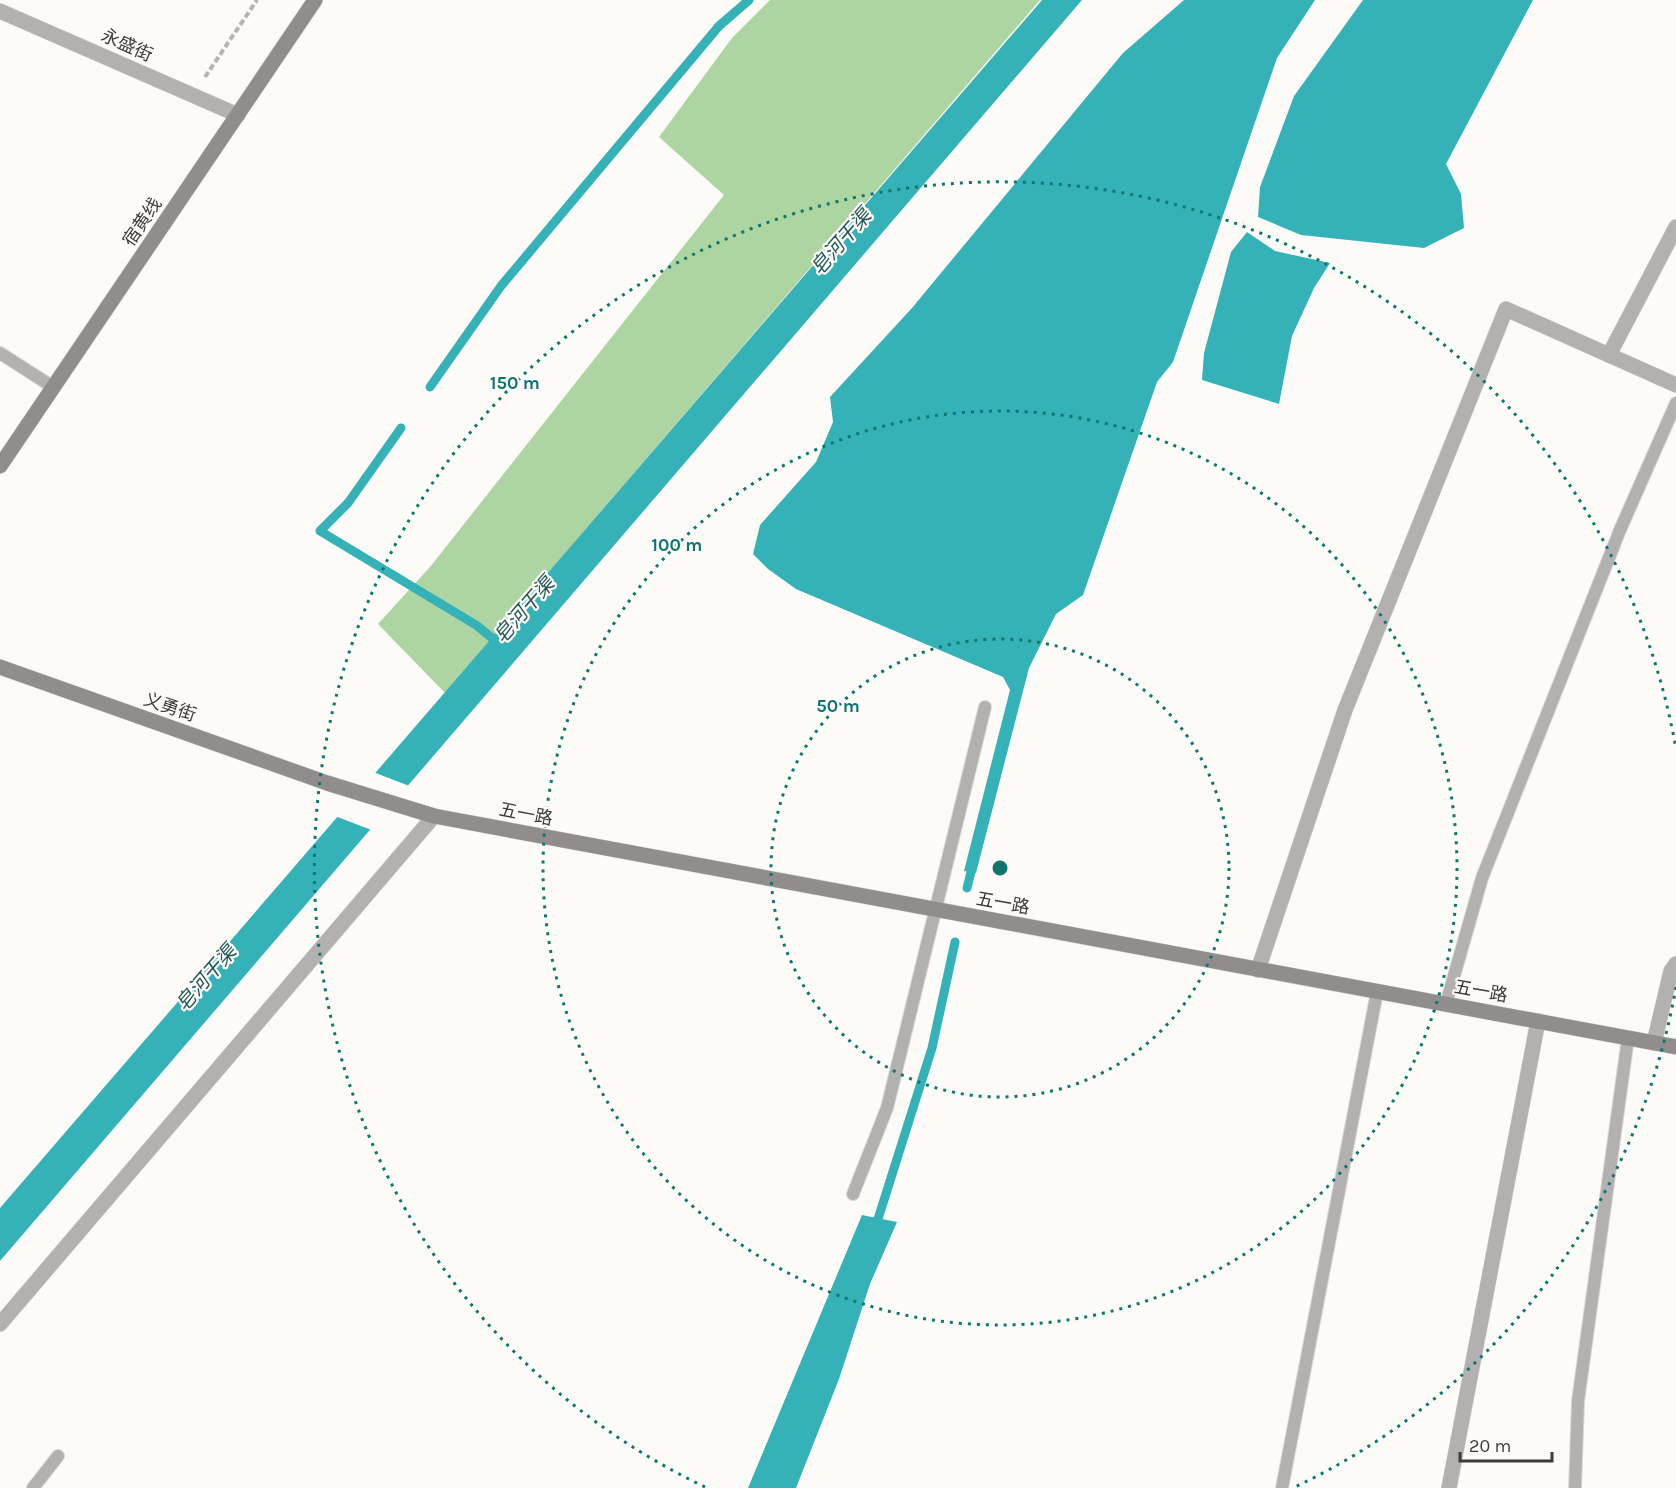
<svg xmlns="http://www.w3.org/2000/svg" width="1676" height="1488" viewBox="0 0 1676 1488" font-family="Karla,'Noto Sans SC',sans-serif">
  <rect width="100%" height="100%" fill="#fdfbf8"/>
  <polygon fill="#acd5a1" points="770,0 1040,0 445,693 378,624 430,567 724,195 659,137 732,38"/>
  <g fill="#34b2b8">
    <polygon points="1042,0 1082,0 0,1261 0,1208"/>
    <polygon points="1184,0 1315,0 1277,58 1173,362 1157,382 1083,595 1056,614 1029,668 976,873 964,871 1010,690 1003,677 796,589 768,569 753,554 760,525 816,462 833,422 830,397 912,308 1123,53"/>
    <polygon points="1363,0 1533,0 1446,164 1461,194 1464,228 1424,248 1301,235 1258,217 1260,187 1294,96"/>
    <polygon points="1247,232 1275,251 1330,263 1314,288 1292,336 1279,404 1202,380 1204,353 1231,252"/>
    <polygon points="862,1215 897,1222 870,1284 839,1379 796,1488 748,1488"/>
  </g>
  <polygon fill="#fdfbf8" points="373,772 412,787 374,831 335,816"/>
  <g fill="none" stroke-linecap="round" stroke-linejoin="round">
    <g stroke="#34b2b8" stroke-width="9">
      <polyline points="430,387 501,286 719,26 749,0"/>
      <polyline points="401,428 348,503 320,531 476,625 502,646"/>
      <polyline points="967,888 971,872"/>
      <polyline points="878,1219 932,1048 955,942"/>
    </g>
    <g stroke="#dad8d6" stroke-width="14">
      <g id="lane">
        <polyline points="0,353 53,387"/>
        <polyline points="1446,1004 1482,878 1620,530 1676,403"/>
        <polyline points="853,1194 887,1108 985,707"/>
        <polyline points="33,1488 58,1456"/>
        <polyline points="1282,1488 1377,992"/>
        <polyline points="1575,1488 1578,1401 1628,1038"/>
      </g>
    </g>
    <g stroke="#dad8d6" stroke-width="16">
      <g id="street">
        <polyline points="0,11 238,115"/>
        <polyline points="1609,355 1676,227"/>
        <polyline points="1258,970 1345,710 1506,309 1676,385"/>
        <polyline points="1654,1043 1671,971 1676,964"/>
        <polyline points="0,1324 434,816"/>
        <polyline points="1449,1488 1538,1021"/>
      </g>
    </g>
    <g stroke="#dad8d6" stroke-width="16">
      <g id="secondary">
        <polyline points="0,466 315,0"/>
        <polyline points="0,667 327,783 434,816 1676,1047"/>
      </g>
    </g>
    <polyline stroke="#b5b4b2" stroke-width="4" stroke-dasharray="6 3" stroke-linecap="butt" points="205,77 257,0"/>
    <use href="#lane" stroke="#b3b1b0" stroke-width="12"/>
    <use href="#street" stroke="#b3b1b0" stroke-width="15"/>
    <use href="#secondary" stroke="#908d8c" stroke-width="15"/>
  </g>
  <g fill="none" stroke="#0f766e" stroke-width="3" stroke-dasharray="3 6">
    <circle cx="1000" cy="868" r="229"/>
    <circle cx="1000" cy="868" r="457"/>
    <path d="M1676 987A686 686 0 0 1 1295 1487M705 1487A686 686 0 1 1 1676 749"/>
  </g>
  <g text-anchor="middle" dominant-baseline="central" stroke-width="4.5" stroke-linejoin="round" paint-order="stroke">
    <g font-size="18" fill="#3c3b3a" stroke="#fdfbf8">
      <text transform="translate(127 45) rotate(24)">永盛街</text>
      <text transform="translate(142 222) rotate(-56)">宿黄线</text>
      <text transform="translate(170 707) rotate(19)">义勇街</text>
      <text transform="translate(526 814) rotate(11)">五一路</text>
      <text transform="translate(1003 903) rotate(10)">五一路</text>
      <text transform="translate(1481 991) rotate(10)">五一路</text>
    </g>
    <g font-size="20" font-style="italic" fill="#235759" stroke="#fdfbf8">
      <text transform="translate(841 242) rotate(-49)">皂河干渠</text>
      <text transform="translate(524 610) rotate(-49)">皂河干渠</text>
      <text transform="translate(206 978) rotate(-49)">皂河干渠</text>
    </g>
  </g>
  <circle cx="1000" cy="868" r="9" fill="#0f766e" stroke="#fdfbf8" stroke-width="3"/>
  <g font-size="18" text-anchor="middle" font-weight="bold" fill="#0f766e" stroke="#fdfbf8" stroke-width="4.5" stroke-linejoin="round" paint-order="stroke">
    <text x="515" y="389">150 m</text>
    <text x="677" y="551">100 m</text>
    <text x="838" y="712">50 m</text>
  </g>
  <path d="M1460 1452v9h92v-9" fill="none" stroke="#3c3b3a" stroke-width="3"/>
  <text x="1469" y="1452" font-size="18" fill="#3c3b3a" stroke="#fdfbf8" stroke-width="4.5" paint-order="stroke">20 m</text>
</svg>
